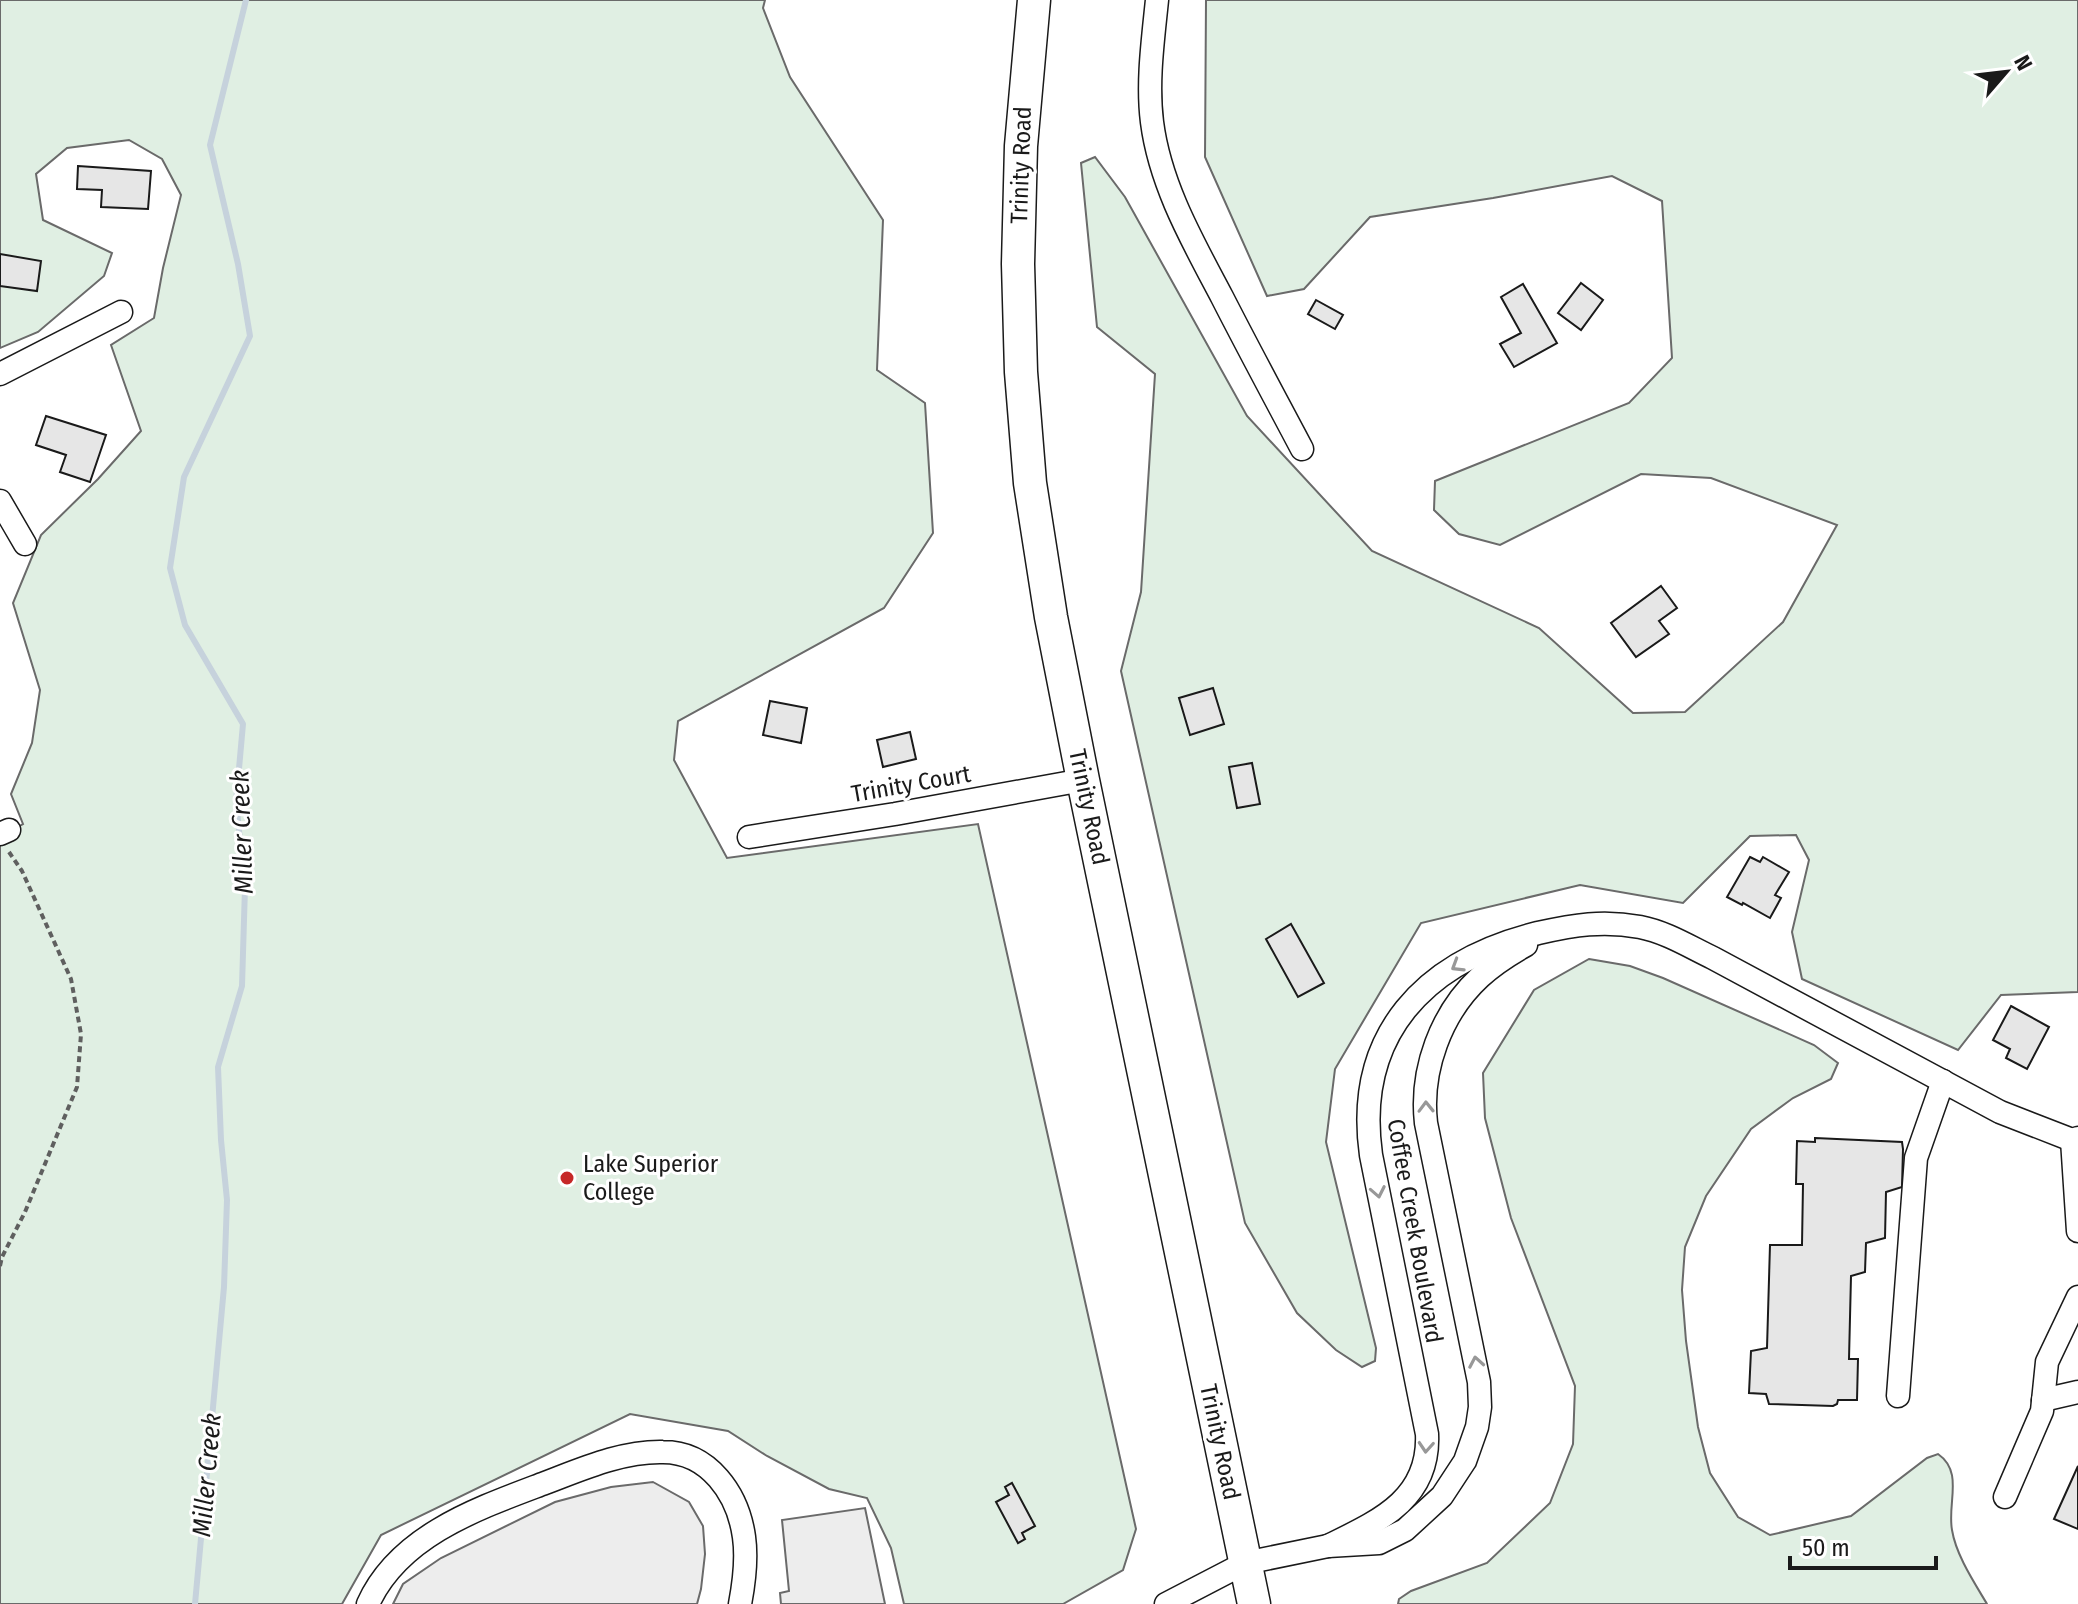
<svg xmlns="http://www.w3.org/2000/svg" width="2078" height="1604" viewBox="0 0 2078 1604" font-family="'Fira Sans Condensed',sans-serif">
  <rect width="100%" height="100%" fill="#fff"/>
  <g fill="#e0efe3" stroke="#6a6a6a" stroke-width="2">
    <polygon points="0,0 765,0 763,8 790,77 883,220 877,370 925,403 933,533 884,608 678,721 674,760 727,858 978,824 1136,1529 1123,1570 1063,1604 904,1604 891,1548 867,1498 829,1489 767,1456 728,1431 630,1414 381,1535 342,1604 0,1604 0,837 23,824 11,794 32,743 40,690 13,603 41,535 98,479 141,431 111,345 154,318 163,268 181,195 162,159 129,140 67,148 36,174 43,220 112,253 104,276 38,332 0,348"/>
    <polygon points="1206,0 2078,0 2078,992 2001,995 1958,1050 1802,979 1792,932 1809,860 1796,835 1750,836 1683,903 1580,885 1421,923 1335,1069 1326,1142 1376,1348 1375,1361 1362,1367 1336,1350 1297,1313 1245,1223 1121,671 1141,592 1155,374 1097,327 1081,163 1095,157 1125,197 1247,416 1372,551 1539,628 1633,713 1685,712 1783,622 1837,525 1711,478 1641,474 1500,545 1459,534 1434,510 1435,481 1629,403 1672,358 1662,201 1612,176 1493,198 1370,217 1304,289 1267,296 1205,157"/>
    <path d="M1589 959 1630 966 1663 978 1814 1045 1838 1063 1831 1079 1793 1098 1751 1129 1706 1196 1685 1247 1682 1290 1686 1341 1698 1427 1710 1473 1738 1517 1770 1535 1851 1516 1927 1458 1938 1454C1964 1472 1947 1503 1952 1530 1956 1555 1974 1582 1987 1604H1398L1399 1599 1411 1591 1487 1563 1550 1503 1573 1444 1575 1386 1511 1218 1485 1118 1483 1073 1534 990Z"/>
  </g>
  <g fill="#ededed" stroke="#6a6a6a" stroke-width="2">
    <polygon points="653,1482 689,1502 703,1526 705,1554 701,1589 697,1604 393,1604 403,1584 441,1558 555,1502 611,1487"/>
    <polygon points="865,1508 885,1604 781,1604 780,1593 789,1591 782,1520"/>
  </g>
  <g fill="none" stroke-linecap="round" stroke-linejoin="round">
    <polyline stroke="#c6d2dc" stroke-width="6" points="195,1604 224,1287 227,1200 221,1140 218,1067 242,986 245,887 236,802 243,724 185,625 170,568 184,477 250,336 238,264 210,145 246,0"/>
  </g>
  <g fill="#e6e6e6" stroke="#1a1a1a" stroke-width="2">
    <polygon points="78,166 151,171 148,209 101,207 102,190 77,189"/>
    <polygon points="0,254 41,261 37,291 0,286"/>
    <polygon points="1581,283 1603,300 1581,330 1558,313"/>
    <polygon points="1523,284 1557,343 1514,367 1500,344 1521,333 1501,297"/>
    <polygon points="1316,300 1343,315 1335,329 1308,314"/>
    <polygon points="46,416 106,435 90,482 60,472 66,455 36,445"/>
    <polygon points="1661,586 1677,608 1659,621 1669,634 1636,657 1611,623"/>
    <polygon points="1213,688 1224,724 1190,735 1179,698"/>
    <polygon points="770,701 807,708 801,743 763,735"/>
    <polygon points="910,732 916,759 883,767 877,740"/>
    <polygon points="1252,763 1260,804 1237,808 1229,767"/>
    <polygon points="1750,857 1760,862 1763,857 1789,872 1775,895 1781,898 1770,918 1743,903 1742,905 1727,897"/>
    <polygon points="1291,924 1324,983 1298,997 1266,939"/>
    <polygon points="2011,1006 2049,1027 2027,1069 2006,1058 2010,1049 1993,1040"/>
    <polygon points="1815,1138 1902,1142 1903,1149 1902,1187 1886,1192 1885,1238 1866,1243 1865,1272 1851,1276 1849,1359 1858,1359 1857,1400 1838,1400 1837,1404 1833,1406 1769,1404 1766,1394 1749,1393 1751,1351 1767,1348 1770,1245 1802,1245 1803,1184 1796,1184 1797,1141 1815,1142"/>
    <polygon points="2078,1466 2078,1529 2054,1519"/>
    <polygon points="1012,1483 1035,1526 1022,1533 1025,1539 1018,1543 996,1502 1009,1495 1005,1487"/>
  </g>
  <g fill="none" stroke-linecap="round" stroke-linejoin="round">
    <g stroke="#1a1a1a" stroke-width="25">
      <g id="minor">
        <path d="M1157 0C1153 40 1147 82 1152 122 1160 185 1193 242 1222 297 1248 348 1275 398 1302 449"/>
        <polyline points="0,374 121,312"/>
        <polyline points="0,501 25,544"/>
        <polyline points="0,834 9,830"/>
        <polyline points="749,837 895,814 1083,780"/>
        <polyline points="2072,1140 2078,1231"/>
        <polyline points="1898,1396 1916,1158 1943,1081"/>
        <polyline points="2043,1400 2078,1392"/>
        <polyline points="2005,1497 2042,1411 2047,1362 2078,1297"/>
        <path d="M1328 1546C1379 1521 1430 1499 1427 1434L1371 1155C1354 1034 1425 961 1538 933 1574 925 1603 920 1640 927 1666 932 1690 947 1713 958L2000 1112 2072 1140 2078 1138"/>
        <path d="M368 1604C399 1535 479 1508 545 1483 582 1469 622 1451 663 1452 709 1452 738 1494 744 1537 747 1558 744 1583 740 1604"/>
        <path d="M1166 1604 1245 1563 1328 1546 1379 1543 1405 1530 1442 1496 1465 1461 1477 1427 1480 1407 1479 1382 1426 1123C1420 1070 1441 1013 1480 977 1494 964 1510 954 1526 945"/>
      </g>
    </g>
    <g stroke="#1a1a1a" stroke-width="35">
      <polyline id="highway" points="1034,0 1021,146 1018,264 1021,372 1030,483 1051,617 1083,780 1254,1604"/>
    </g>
    <polyline stroke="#5f5f5f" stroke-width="4" stroke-dasharray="6 4" stroke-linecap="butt" points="0,1266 2,1257 25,1212 77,1087 81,1034 71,979 22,871 9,852"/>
    <use href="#minor" stroke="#fff" stroke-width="22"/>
    <use href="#highway" stroke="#fff" stroke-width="32"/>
  </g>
  <defs><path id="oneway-chevron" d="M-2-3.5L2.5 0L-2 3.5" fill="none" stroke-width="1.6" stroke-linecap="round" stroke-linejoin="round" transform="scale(2)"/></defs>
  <g stroke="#989898">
    <use href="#oneway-chevron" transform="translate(1457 966) rotate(148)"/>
    <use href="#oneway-chevron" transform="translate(1426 1107) rotate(-91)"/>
    <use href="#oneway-chevron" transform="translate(1378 1192) rotate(79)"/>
    <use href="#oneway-chevron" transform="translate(1476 1362) rotate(-100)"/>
    <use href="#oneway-chevron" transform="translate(1426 1447) rotate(94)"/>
  </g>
  <circle fill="#c62828" stroke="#fff" stroke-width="3" cx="567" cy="1178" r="8"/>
  <g text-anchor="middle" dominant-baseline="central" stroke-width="6" stroke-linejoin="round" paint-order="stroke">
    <g font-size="24" fill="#1a1a1a" stroke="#fff">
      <text transform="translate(1021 165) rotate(-88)">Trinity Road</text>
      <text transform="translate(911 784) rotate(-10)">Trinity Court</text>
      <text transform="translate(1089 807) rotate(78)">Trinity Road</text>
      <text transform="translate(1415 1231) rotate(80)">Coffee Creek Boulevard</text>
      <text transform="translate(1220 1442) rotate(78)">Trinity Road</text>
    </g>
    <g font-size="24" fill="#1a1a1a" stroke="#fff" text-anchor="start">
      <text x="583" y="1164">Lake Superior<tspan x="583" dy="28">College</tspan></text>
    </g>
    <g font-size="26" font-style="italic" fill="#1a1a1a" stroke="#fff">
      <text transform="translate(242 832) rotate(-92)">Miller Creek</text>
      <text transform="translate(207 1475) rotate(-85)">Miller Creek</text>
    </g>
  </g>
  <g transform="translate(2006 72) rotate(62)" stroke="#ffffff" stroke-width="6" paint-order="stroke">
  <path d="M0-6L14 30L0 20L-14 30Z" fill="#1a1a1a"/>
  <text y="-12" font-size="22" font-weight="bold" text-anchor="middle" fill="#1a1a1a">N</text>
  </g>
  <path d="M1790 1556v12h146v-12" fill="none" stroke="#1a1a1a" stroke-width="4"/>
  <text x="1802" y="1556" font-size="24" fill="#1a1a1a" stroke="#ffffff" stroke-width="6" paint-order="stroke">50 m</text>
</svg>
